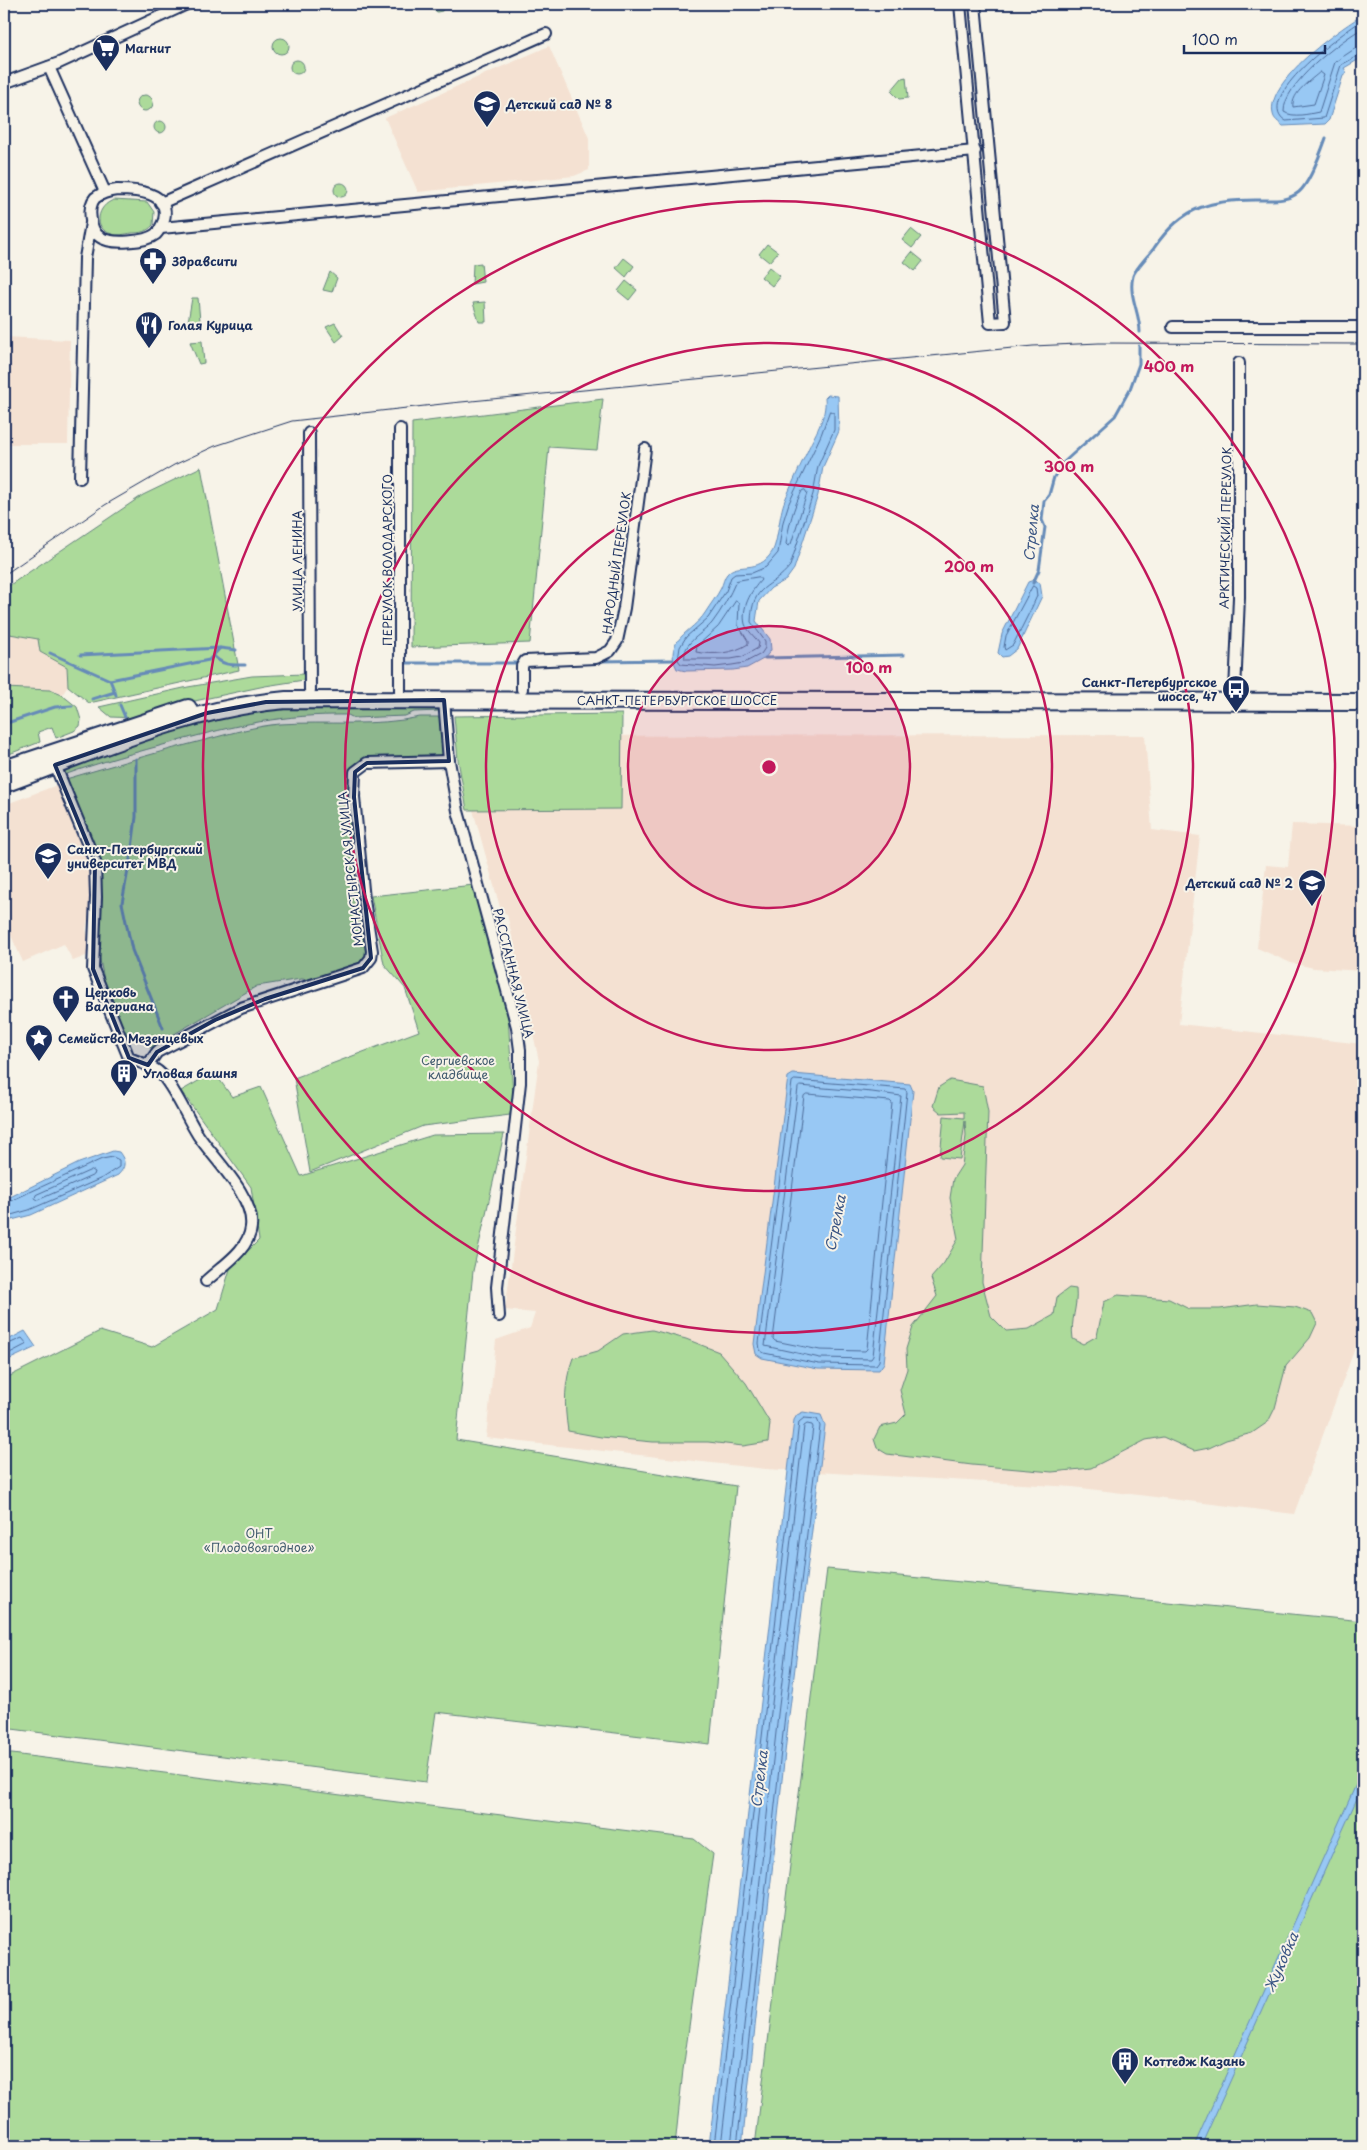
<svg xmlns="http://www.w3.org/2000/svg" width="1367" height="2150" viewBox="0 0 1367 2150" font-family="'Playpen Sans',sans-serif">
  <rect width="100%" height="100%" fill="#f7f3e8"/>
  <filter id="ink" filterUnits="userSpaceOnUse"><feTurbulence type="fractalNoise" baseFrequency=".02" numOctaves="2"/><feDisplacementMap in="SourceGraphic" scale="10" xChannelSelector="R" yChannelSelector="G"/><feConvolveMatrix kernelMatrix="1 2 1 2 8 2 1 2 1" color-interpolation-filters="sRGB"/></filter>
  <g filter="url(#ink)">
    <g fill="#f4e1d2">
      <polygon points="549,46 589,138 589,170 574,176 418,192 385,118"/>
      <polygon points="4,337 70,340 68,444 4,444"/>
      <polygon points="6,632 39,639 40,652 67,667 68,686 62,695 50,690 4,688 4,633"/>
      <polygon points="1145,735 1152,830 1200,836 1179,1024 1363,1044 1363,1326 1294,1514 1073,1487 766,1469 486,1438 496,1340 530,1328 535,1313 505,1310 539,1061 507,914 501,911 473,810 461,736"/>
      <polygon points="57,785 91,862 92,897 86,929 91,950 86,956 73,961 64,944 23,962 4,920 4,805"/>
      <polygon points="1292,824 1363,826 1363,971 1314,968 1291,963 1257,948 1266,865 1288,867"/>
    </g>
    <g fill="#acda9a" stroke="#64847c">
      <polygon points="431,4 446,4 442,11 437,12 432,8"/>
      <circle cx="281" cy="46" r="8"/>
      <circle cx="297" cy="67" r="7"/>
      <polygon points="906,77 908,98 899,99 891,91 902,78"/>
      <circle cx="145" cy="103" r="8"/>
      <circle cx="160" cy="127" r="6"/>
      <circle cx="341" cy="190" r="7"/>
      <path d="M114 200 147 202 154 212 153 225C147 232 140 233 132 233 125 234 118 236 112 234 92 229 97 205 114 200Z"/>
      <polygon points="911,229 921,237 912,248 902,240"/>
      <polygon points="767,244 778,252 769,262 759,254"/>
      <polygon points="912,252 923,261 915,271 904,262"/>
      <polygon points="624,258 634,266 626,277 616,268"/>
      <polygon points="481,263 483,282 472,284 473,264"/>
      <polygon points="769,267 780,276 772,286 761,277"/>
      <polygon points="330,272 337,278 332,292 323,290"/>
      <polygon points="626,281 637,290 629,300 618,291"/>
      <polygon points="192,298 198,298 200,321 188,322"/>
      <polygon points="485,302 486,322 479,322 473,303"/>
      <polygon points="335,323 343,336 336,342 326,327"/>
      <polygon points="202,341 204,363 199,364 190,342"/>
      <polygon points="603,399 597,450 549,447 530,643 411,647 412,423"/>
      <polygon points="201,467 239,670 89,703 68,686 67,667 40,652 38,639 4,633 4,589 143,495"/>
      <polygon points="304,674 304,680 265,686 190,702 135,718 111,717 99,707 188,687 252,676"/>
      <polygon points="4,688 50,690 62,695 77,707 81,720 80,726 74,731 56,738 52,727 38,732 40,742 4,756"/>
      <path d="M278 706 438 707 439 711 414 712 405 716 354 718 348 715C283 714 236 725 174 742 137 752 100 762 64 775L61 768 183 725Z"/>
      <polygon points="622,714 621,809 467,810 458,760 454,716"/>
      <path d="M420 717H441L445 756 360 763 350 773 356 865 368 947 366 957 361 964 318 980 301 979 257 986 150 1048 144 1036 127 1039 105 984 98 951 102 948 97 945 101 875 104 873 66 779C114 765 161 751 209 739 232 733 256 726 280 724 327 721 374 727 420 717Z"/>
      <polygon points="474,885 508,1015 513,1095 510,1115 423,1126 310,1172 294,1078 419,1031 405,988 384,964 371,896"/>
      <polygon points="214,1072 232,1097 261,1087 301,1176 433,1135 504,1134 473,1271 456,1440 736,1486 710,1744 436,1712 426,1782 4,1728 4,1379 100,1331 152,1347 218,1309 230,1269 259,1240 251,1187 181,1091"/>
      <path d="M950 1080 983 1086 988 1112 982 1282 991 1316 1006 1331 1029 1329 1054 1315 1057 1297 1069 1288 1076 1289C1078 1308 1070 1319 1073 1339L1083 1344 1097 1336 1104 1302 1118 1295 1169 1299 1189 1309H1220L1257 1304 1295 1307 1312 1313 1317 1323 1310 1338 1286 1366 1275 1408 1268 1422 1252 1433 1226 1440 1209 1448 1194 1451 1163 1437 1146 1440 1091 1468 1052 1472 972 1465 887 1454 877 1448 874 1439 880 1427 897 1423 906 1414 900 1390 907 1369 906 1349 913 1327 937 1296 931 1278 944 1263 958 1239 950 1198 953 1179 962 1165 966 1136 965 1121 960 1159 940 1157 944 1116 964 1118V1112L941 1113 933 1106 939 1087Z"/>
      <path d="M652 1330 686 1339 719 1352 746 1383 770 1423 768 1442 743 1446 708 1442H653L601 1437 568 1431C564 1405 564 1382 573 1358L598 1351 623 1334Z"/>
      <polygon points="827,1569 1363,1621 1363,2146 755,2146"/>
      <polygon points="4,1753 694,1839 713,1854 683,2070 675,2146 4,2146"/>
    </g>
    <g fill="#98c8f4" stroke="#668bb8">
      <path d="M1363 15V57L1344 68 1347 73 1343 76 1329 120 1325 124 1283 126C1279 122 1274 120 1273 114 1265 82 1339 29 1363 15Z"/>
      <path d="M828 395 838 396 839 431 823 467 818 495 794 569 786 580 771 588 759 601 756 621 770 639 771 650 765 658 747 668 733 670 686 671 677 669C662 640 693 632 705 613 710 605 717 596 721 588 723 584 724 577 727 574 737 561 758 575 772 552 778 543 779 514 785 500 792 484 799 468 807 452 814 435 827 418 825 398Z"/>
      <polygon points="1034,580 1040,583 1042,596 1017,649 1008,656 1002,657 998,653 1002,634 1028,582"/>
      <polygon points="793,1074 910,1084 913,1091 884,1363 879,1370 818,1369 762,1358 756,1354 754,1344 788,1077"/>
      <path d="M113 1151 119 1152C126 1161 126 1167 118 1175L31 1215 4 1222V1200L79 1163Z"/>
      <polygon points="25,1331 36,1347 4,1362 4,1342"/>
      <polygon points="803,1412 821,1415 825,1425 789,1716 742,2146 709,2146 794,1420 797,1415"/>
      <polygon points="1363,1769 1363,1785 1201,2146 1194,2146"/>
    </g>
    <polygon fill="#f7f3e8" points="708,2139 745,2143 744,2146 707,2146"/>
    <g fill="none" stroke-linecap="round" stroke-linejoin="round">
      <g stroke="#4d6c9a" stroke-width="1">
        <path d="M1363 20C1345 31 1250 99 1286 121L1324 118 1341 65 1363 53"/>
        <path d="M1363 28C1340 41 1283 84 1284 112 1293 118 1309 114 1319 112L1335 62 1356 48 1363 46"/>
        <path d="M1320 72 1324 75 1314 104 1293 107C1291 93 1311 80 1320 72Z"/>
        <path d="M830 411 834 413V430L818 466 813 494 790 566C771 590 752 583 751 622L765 641V648L761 654 744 663 732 665 715 667 681 664 678 660 680 647 686 637 708 618 726 591 731 577 735 574 752 573 766 567 778 553 783 522 789 503 821 435Z"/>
        <path d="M805 490 807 493 791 544 788 546 786 544C789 525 793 508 802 491Z"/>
        <path d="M759 577 761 580C751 591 741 608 745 624 747 630 755 637 759 643L758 648 742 657 731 659H685C682 642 703 634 712 623 722 610 730 595 736 581Z"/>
        <polygon points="1033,586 1036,588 1037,596 1032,607 1013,645 1005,650 1004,647 1006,636"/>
        <path d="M736 601 739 603 738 625 748 641V644C733 654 713 655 696 652L697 646 718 627Z"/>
        <polygon points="795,1080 905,1089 907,1092 879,1361 876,1365 819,1364 764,1353 760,1350 759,1343 792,1082"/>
        <polygon points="800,1086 872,1092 901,1096 873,1356 871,1359 820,1358 765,1346 798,1088"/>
        <polygon points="807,1094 890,1101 892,1103 867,1349 865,1351 820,1350 775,1341 773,1339 804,1096"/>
        <polygon points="92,1170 95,1172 94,1175 38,1200 35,1198 36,1195"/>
        <polyline points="4,1204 102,1159 113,1157 119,1160 119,1167 102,1178 52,1200 29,1210 4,1217"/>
        <polyline points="4,1346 22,1338 27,1344 4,1356"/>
        <polyline points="714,2146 799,1422 804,1418 817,1419 820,1426 785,1715 737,2146"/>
        <polyline points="721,2146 804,1426 807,1424 812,1425 813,1427 778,1714 731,2146"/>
      </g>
      <g stroke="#668bb8" stroke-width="3">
        <path d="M1140 332C1140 313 1128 295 1133 276 1135 269 1149 255 1154 248 1183 205 1213 199 1262 200 1275 200 1288 201 1299 192 1310 183 1321 152 1326 138"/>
        <polyline points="1033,583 1039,570 1045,527 1042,520 1044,501 1049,495 1054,477 1064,462 1115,416 1130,389 1139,364 1139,346"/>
        <polyline points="50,653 110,680 116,695"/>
        <polyline points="80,655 220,648 236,650"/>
        <path d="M213 655C222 666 232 665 245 665"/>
        <polyline points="765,658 904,655"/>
        <polyline points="599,661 673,660"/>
        <polyline points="406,663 519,663"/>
        <polyline points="110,680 209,660 220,648"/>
        <polyline points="92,699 115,692"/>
        <polyline points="120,705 125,717"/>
        <polyline points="4,724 55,707 72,706"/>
        <polyline points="136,759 136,817 132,848 122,903 132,950 163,1028"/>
      </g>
      <g stroke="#1b2f5e" stroke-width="14">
        <g id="street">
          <polyline points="960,4 990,323 1005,322 975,4"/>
          <polyline points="49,67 105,192"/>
          <polyline points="4,83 59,63 187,4"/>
          <path d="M117 190C135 190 171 191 164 220 162 225 160 230 156 234 146 242 111 245 100 237 90 231 87 207 95 198 101 193 109 191 117 190Z"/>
          <polyline points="161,203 546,34"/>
          <polyline points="161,228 975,151"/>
          <polyline points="1173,327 1363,327"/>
          <polyline points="309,433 310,690"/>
          <polyline points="80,478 85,258 91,223"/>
          <polyline points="522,689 522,666 525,661 596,658 610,651 617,641 624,608 645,449"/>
          <polyline points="400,691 400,429"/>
          <polyline points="1235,692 1239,597 1239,363"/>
          <polyline points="444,700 449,761 458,811 517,1027 520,1050 520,1083 497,1287 499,1316"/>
          <path d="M55 765 95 862 96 897 93 969 129 1058C141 1063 154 1066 163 1076 177 1093 186 1116 198 1135 213 1158 255 1197 251 1227 249 1250 222 1266 206 1281"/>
          <polyline points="148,1065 157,1052 241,1008 363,968 371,958 372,951 364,900 354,797 355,772 367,763 449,761"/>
        </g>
      </g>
      <g stroke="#1b2f5e" stroke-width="20">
        <g id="primary">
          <polyline points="4,769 188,708"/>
          <path d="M4 784C95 751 188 708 286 700L1363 702"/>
        </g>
      </g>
      <use href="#street" stroke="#f7f3e8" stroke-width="10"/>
      <use href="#primary" stroke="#f7f3e8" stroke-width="16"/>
      <polyline stroke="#1b2f5e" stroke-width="1" points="4,575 105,505 174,465 215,446 292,421 451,403 1033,346 1099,343 1363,344"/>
    </g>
  </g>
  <path fill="#1b2f5e" fill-opacity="0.2" stroke="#1b2f5e" stroke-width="4" stroke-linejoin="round" d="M444 700 449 761 367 763 355 772 354 797 371 958 363 968 265 999 215 1020 157 1052 148 1065 129 1058 93 969 95 862 55 765 207 713 266 702Z"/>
  <circle cx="769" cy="767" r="141" fill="#c2185b" fill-opacity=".12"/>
  <g fill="none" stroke="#c2185b" stroke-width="2.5">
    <circle cx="769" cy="767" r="141"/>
    <circle cx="769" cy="767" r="283"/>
    <circle cx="769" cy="767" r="424"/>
    <circle cx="769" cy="767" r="566"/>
  </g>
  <defs>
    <g id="supermarket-pin" transform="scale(1.4375)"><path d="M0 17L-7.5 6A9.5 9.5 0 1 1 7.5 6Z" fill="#1b2f5e" stroke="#f7f3e8"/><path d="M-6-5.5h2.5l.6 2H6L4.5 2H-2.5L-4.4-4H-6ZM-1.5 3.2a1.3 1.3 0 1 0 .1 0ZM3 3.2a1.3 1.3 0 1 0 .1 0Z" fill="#fff"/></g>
    <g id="school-pin" transform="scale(1.4375)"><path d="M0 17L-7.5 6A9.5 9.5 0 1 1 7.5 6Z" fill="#1b2f5e" stroke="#f7f3e8"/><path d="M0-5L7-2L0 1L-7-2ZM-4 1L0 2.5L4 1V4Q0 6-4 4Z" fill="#fff"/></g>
    <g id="pharmacy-pin" transform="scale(1.4375)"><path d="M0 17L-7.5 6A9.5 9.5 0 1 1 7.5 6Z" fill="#1b2f5e" stroke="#f7f3e8"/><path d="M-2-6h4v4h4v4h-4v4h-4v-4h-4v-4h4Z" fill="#fff"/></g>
    <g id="restaurant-pin" transform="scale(1.4375)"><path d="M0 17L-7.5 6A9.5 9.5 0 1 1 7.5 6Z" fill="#1b2f5e" stroke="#f7f3e8"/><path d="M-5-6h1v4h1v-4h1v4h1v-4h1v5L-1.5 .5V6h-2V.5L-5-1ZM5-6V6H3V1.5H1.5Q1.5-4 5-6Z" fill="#fff"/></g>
    <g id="bus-pin" transform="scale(1.4375)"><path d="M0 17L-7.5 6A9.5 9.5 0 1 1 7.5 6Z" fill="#1b2f5e" stroke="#f7f3e8"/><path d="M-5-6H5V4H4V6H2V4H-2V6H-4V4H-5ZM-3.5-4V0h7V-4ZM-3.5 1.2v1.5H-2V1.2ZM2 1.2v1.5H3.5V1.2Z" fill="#fff"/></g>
    <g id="university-pin" transform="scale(1.4375)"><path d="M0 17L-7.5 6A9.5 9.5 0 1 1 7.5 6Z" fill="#1b2f5e" stroke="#f7f3e8"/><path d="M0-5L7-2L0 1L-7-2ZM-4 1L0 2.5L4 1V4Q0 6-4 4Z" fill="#fff"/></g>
    <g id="church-pin" transform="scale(1.4375)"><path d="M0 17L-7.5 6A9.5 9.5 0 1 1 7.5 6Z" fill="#1b2f5e" stroke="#f7f3e8"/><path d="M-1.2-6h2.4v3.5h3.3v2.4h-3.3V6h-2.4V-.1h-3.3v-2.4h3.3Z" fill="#fff"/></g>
    <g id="sight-pin" transform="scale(1.4375)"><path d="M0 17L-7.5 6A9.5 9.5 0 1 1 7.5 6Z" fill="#1b2f5e" stroke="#f7f3e8"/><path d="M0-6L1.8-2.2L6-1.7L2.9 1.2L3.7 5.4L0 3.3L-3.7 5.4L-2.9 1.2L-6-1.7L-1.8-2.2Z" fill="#fff"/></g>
    <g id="building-pin" transform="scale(1.4375)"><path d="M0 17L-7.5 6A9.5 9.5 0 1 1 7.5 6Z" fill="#1b2f5e" stroke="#f7f3e8"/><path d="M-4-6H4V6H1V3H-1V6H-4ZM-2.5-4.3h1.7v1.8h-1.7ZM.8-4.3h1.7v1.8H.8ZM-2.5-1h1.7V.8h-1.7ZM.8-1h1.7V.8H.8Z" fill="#fff"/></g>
  </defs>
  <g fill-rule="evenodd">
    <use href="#supermarket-pin" x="106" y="48"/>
    <use href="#school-pin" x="487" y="104"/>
    <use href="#pharmacy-pin" x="153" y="261"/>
    <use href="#restaurant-pin" x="149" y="325"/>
    <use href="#bus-pin" x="1236" y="689"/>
    <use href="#university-pin" x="48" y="856"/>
    <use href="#school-pin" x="1312" y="883"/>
    <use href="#church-pin" x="66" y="999"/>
    <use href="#sight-pin" x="39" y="1038"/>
    <use href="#building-pin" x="124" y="1073"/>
    <use href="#building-pin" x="1125" y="2061"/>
  </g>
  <g text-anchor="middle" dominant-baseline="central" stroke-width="4" stroke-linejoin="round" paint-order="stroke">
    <g font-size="12" font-weight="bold" fill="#1b2f5e" stroke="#f7f3e8" text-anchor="start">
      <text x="125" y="48">Магнит</text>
      <text x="506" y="104">Детский сад № 8</text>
      <text x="172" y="261">Здравсити</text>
      <text x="168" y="325">Голая Курица</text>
      <text x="1217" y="682" text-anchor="end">Санкт-Петербургское<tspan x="1217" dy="14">шоссе, 47</tspan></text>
      <text x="67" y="849">Санкт-Петербургский<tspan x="67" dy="14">университет МВД</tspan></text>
      <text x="1293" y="883" text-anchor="end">Детский сад № 2</text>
      <text x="85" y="992">Церковь<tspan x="85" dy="14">Валериана</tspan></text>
      <text x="58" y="1038">Семейство Мезенцевых</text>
      <text x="143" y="1073">Угловая башня</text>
      <text x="1144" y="2061">Коттедж Казань</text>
    </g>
    <g font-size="12" fill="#1b2f5e" stroke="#f7f3e8">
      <text transform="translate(1225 528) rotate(-89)">АРКТИЧЕСКИЙ ПЕРЕУЛОК</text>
      <text transform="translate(387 560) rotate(-90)">ПЕРЕУЛОК ВОЛОДАРСКОГО</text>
      <text transform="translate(297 561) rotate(-90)">УЛИЦА ЛЕНИНА</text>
      <text transform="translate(616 563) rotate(-82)">НАРОДНЫЙ ПЕРЕУЛОК</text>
      <text x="677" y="700">САНКТ-ПЕТЕРБУРГСКОЕ ШОССЕ</text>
      <text transform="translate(350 869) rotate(-96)">МОНАСТЫРСКАЯ УЛИЦА</text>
      <text transform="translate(514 973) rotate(76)">РАССТАННАЯ УЛИЦА</text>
    </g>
    <g font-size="12" fill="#3f5a6d" stroke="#f7f3e8">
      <text x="458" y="1060">Сергиевское<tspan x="458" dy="14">кладбище</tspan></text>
      <text x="259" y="1533">ОНТ<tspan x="259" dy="14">«Плодовоягодное»</tspan></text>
    </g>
    <g font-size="14" font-style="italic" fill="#3a5584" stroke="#f7f3e8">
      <text transform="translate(1031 533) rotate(-85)">Стрелка</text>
      <text transform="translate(835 1223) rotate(-79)">Стрелка</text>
      <text transform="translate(759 1779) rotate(-83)">Стрелка</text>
      <text transform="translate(1281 1962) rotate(-66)">Жуковка</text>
    </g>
  </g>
  <circle cx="769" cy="767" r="8" fill="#c2185b" stroke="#f7f3e8" stroke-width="2.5"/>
  <g font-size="15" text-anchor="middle" font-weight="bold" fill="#c2185b" stroke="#f7f3e8" stroke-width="4" stroke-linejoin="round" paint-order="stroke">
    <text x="1169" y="372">400 m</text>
    <text x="1069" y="472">300 m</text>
    <text x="969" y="572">200 m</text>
    <text x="869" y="673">100 m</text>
  </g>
  <rect width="1367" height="2150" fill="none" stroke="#f7f3e8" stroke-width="20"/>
  <rect x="10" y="10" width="1347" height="2130" fill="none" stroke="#1b2f5e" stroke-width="2" filter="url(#ink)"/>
  <path d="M1184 45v8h141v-8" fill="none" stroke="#1b2f5e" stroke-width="2.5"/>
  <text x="1192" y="45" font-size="15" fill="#1b2f5e" stroke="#f7f3e8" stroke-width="4" paint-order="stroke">100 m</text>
</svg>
